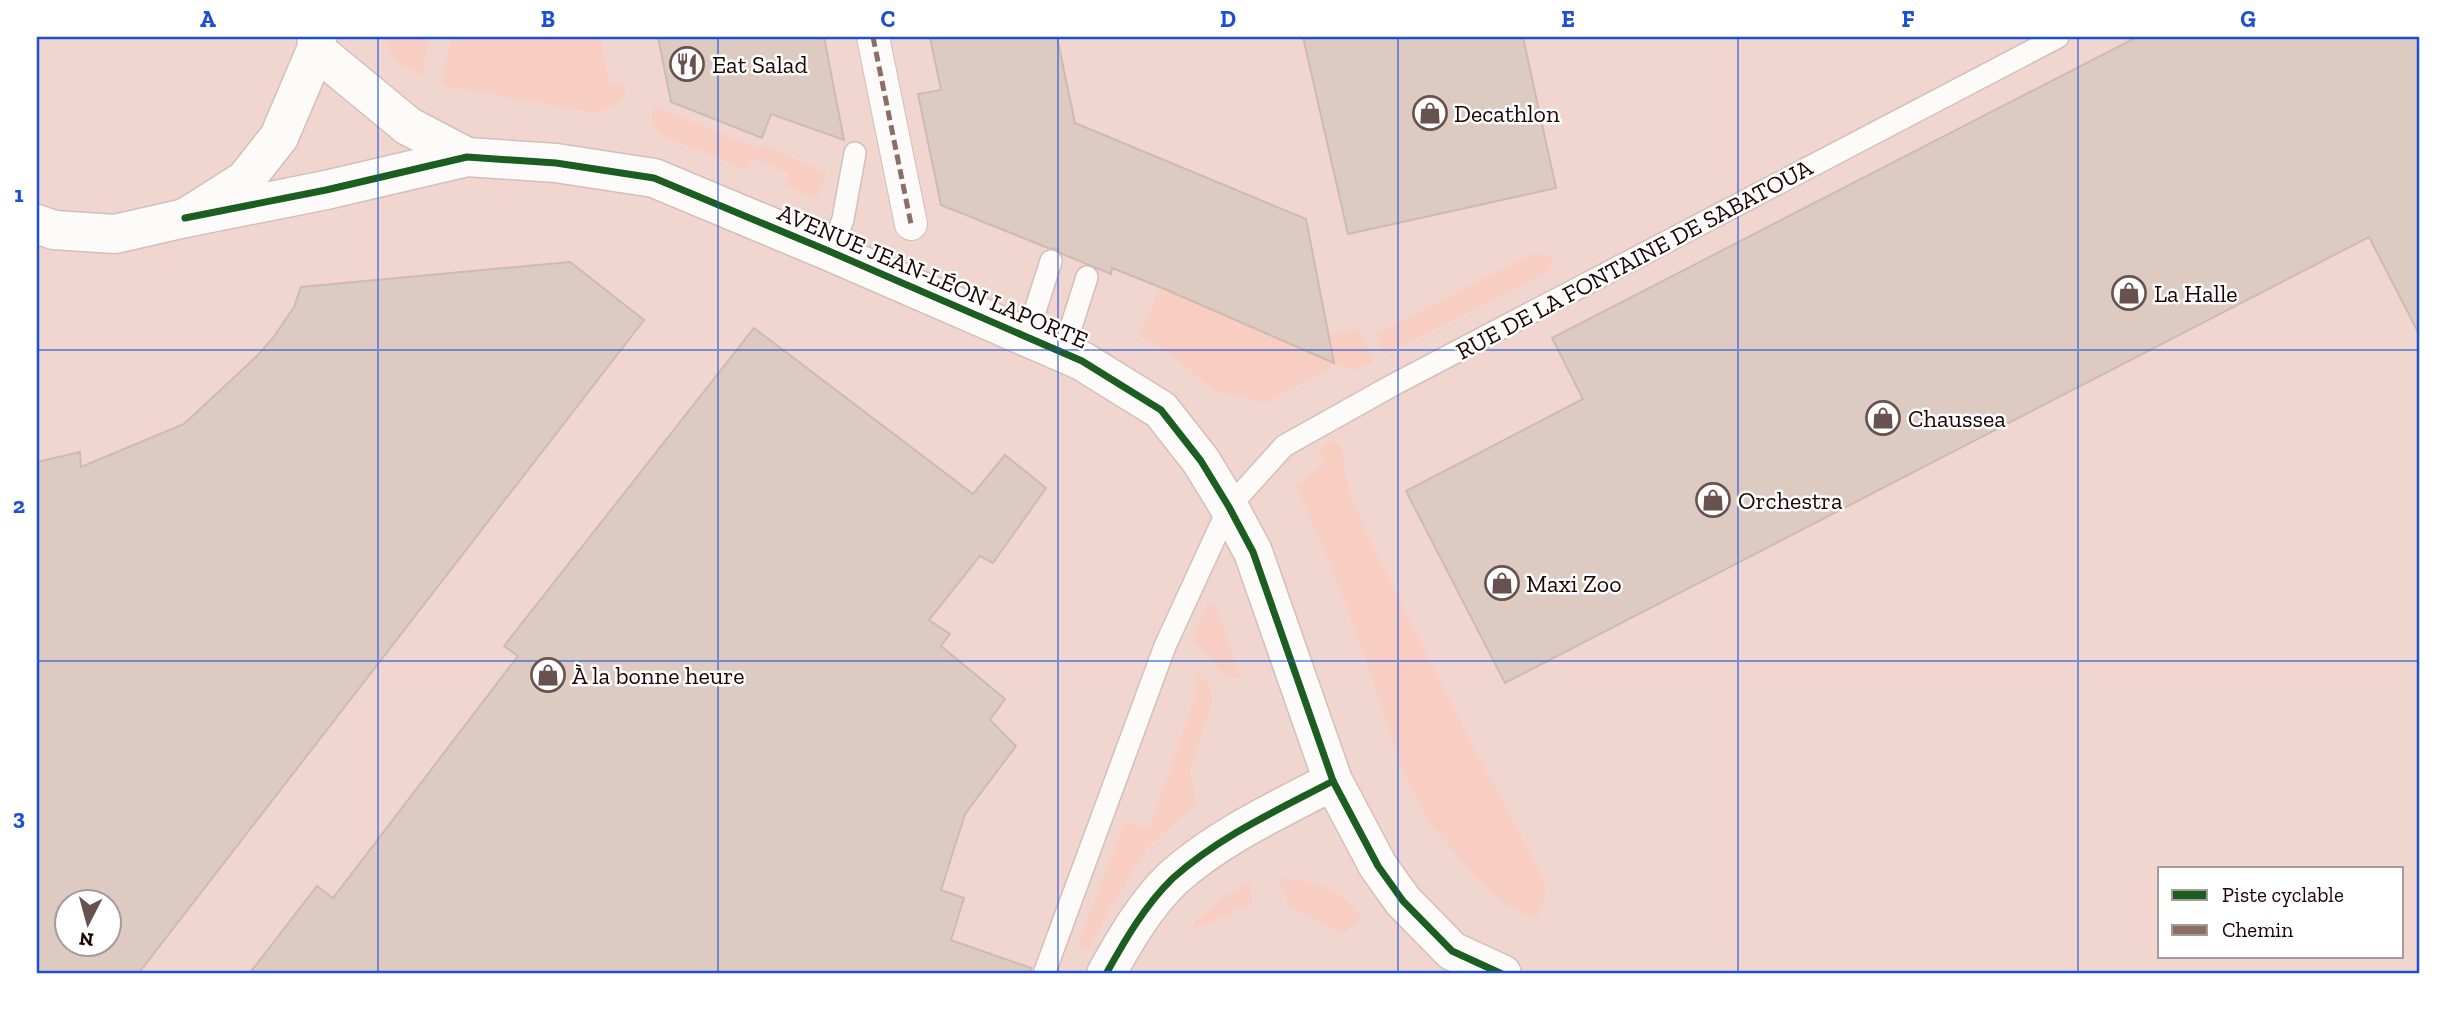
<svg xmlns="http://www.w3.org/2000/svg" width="2456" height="1011" viewBox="0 0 2456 1011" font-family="'Zilla Slab',serif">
  <rect width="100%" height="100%" fill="#f3e2de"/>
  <path fill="#f1d6d0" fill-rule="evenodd" d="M37 37H2419V974H37ZM2160 869H2402V957H2160ZM66 902H108V944H66Z"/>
  <g fill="#f8cdc2">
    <polygon points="381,37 430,37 421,76 397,62"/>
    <polygon points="452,37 600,37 609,81 627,87 621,101 597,113 441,85"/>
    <polygon points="653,106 761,149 763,145 827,173 816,200 786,185 789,174 751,157 745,169 661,135 652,121"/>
    <polygon points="1533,254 1551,256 1553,261 1549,271 1383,355 1375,334"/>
    <polygon points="1160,287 1318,356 1332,352 1329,335 1356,329 1363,338 1373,362 1358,370 1336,364 1266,403 1214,391 1172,355 1140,336"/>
    <polygon points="1331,441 1338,444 1341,448 1349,492 1366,532 1470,741 1545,881 1544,901 1536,919 1505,904 1477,879 1428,821 1401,766 1367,663 1330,563 1295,485 1324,464 1318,451"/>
    <path d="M1209 602 1215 605 1240 678C1218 679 1219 664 1205 652 1201 648 1195 645 1191 642Z"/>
    <polygon points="1196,671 1211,688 1212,701 1190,770 1196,803 1147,848 1106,915 1088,952 1078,946 1125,821 1150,829 1197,691"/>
    <path d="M1278 878C1318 881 1336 885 1361 918L1342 934 1289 905Z"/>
    <polygon points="1250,882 1252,903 1210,923 1187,931 1218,901"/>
  </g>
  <g fill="#ddcac0" stroke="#cdbab1" stroke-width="2" fill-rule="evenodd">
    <polygon points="658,37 824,37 844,140 771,114 762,138 671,102"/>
    <polygon points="930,37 1057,37 1075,123 1306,219 1334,363 1160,287 1112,268 1111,274 1062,254 1056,249 1048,248 941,205 918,94 941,90"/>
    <polygon points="1303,37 1523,37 1556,188 1348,234"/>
    <polygon points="2137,37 2419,37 2419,334 2369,237 1505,683 1406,491 1583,399 1552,338"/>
    <path d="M570 262 644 320 138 974H37V462L80 452 81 467 184 424 257 356 273 338 294 307 301 287ZM66 902H108V944H66Z"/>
    <polygon points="754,328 973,494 1005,455 1046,488 993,563 980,556 929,620 950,634 941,646 1005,699 990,720 1016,746 965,814 941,890 964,898 951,940 1031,968 1030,974 249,974 317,886 333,898 518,656 504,646"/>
  </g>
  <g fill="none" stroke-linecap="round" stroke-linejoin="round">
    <g stroke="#d4beb9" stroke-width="24">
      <g id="service">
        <polyline points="831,252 843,219 855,153"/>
        <polyline points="1027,336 1051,261"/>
        <polyline points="1063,352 1087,277"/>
        <polyline points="1044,974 1165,646 1229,507 1284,446 1393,385 2058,37"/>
      </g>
    </g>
    <g stroke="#d4beb9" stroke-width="34">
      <polyline id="pedestrian" points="873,37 911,224"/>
    </g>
    <g stroke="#d4beb9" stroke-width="41">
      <g id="tertiary">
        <polyline points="316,50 408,126 467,157"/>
        <polyline points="185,218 326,190 467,157 556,163 654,178 831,252 1082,361 1161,410 1201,461 1229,507 1253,552 1333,781 1378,866 1403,901 1452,951 1502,974"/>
        <path d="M1106 974C1125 940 1145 905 1173 878 1220 836 1278 810 1333 781"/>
      </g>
    </g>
    <g stroke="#d4beb9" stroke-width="41">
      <polyline id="primary" points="37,224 54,230 115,234 185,218 245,180 279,137 316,50 317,37"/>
    </g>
    <use href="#service" stroke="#fdfbfa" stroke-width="21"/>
    <use href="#pedestrian" stroke="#fdfbfa" stroke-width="32"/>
    <use href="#tertiary" stroke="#fdfbfa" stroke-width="38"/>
    <use href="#primary" stroke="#fdfbfa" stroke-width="38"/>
    <polyline stroke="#8d6e63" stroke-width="5" stroke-dasharray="10 5" stroke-linecap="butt" points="873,37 911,224"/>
    <g stroke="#fff" stroke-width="11">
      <g id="cycleway">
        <polyline points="185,218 326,190 467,157 556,163 654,178 831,252 1082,361 1161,410 1201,461 1229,507 1253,552 1333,781 1378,866 1403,901 1452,951 1502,974"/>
        <path d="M1106 974C1125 940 1145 905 1173 878 1220 836 1278 810 1333 781"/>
      </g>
    </g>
    <use href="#cycleway" stroke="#1b5e20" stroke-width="7"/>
  </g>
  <path fill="none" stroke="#1d4ed8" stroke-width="2" stroke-opacity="0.55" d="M378 37V974M718 37V974M1058 37V974M1398 37V974M1738 37V974M2078 37V974M37 350H2419M37 661H2419"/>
  <defs>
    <g id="restaurant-ring" transform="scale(1.75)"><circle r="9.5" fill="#fff" stroke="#67524f" stroke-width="1.5"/><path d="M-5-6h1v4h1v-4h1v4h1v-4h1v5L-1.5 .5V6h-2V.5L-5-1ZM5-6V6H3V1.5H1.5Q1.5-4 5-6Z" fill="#67524f"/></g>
    <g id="shop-ring" transform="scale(1.75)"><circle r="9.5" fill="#fff" stroke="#67524f" stroke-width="1.5"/><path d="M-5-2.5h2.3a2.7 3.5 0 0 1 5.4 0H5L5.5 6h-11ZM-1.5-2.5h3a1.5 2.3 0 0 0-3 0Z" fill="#67524f"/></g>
  </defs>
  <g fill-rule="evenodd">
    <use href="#restaurant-ring" x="687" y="64"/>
    <use href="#shop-ring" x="1430" y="113"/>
    <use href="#shop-ring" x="2129" y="293"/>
    <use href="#shop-ring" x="1883" y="418"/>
    <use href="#shop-ring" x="1713" y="500"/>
    <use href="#shop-ring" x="1502" y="583"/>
    <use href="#shop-ring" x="548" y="675"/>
  </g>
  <g text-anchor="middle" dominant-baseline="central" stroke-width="5" stroke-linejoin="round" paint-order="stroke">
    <g font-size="24" fill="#1b0402" stroke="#fff" text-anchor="start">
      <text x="712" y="64">Eat Salad</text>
      <text x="1454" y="113">Decathlon</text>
      <text x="2154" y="293">La Halle</text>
      <text x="1908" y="418">Chaussea</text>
      <text x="1738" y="500">Orchestra</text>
      <text x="1526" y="583">Maxi Zoo</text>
      <text x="572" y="675">À la bonne heure</text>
    </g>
    <g font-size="24" fill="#1b0402" stroke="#fff">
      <text transform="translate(1634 259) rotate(-28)">RUE DE LA FONTAINE DE SABATOUA</text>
      <text transform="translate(933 276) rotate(23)">AVENUE JEAN-LÉON LAPORTE</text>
    </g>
  </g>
  <rect width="2456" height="1011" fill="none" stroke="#ffffff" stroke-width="77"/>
  <rect x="2158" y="867" width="245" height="91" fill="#ffffff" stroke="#a49b9a" stroke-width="2"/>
  <rect x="2172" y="890" width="35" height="10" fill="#1b5e20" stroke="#a49b9a" stroke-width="2"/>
  <text x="2222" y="902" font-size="21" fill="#1b0402">Piste cyclable</text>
  <rect x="2172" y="925" width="35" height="10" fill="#8d6e63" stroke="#a49b9a" stroke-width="2"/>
  <text x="2222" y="937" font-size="21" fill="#1b0402">Chemin</text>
  <g transform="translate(88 923) rotate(186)"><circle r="33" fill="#ffffff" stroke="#a49b9a" stroke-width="2"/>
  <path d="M0-5L12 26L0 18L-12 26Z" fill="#67524f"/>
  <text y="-10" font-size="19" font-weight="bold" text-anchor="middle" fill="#1b0402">N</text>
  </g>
  <rect x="38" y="38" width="2380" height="934" fill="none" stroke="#1d4ed8" stroke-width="2.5"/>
  <g font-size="23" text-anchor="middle" font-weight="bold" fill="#1d4ed8">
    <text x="208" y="27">A</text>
    <text x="548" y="27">B</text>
    <text x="888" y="27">C</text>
    <text x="1228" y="27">D</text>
    <text x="1568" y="27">E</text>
    <text x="1908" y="27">F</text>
    <text x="2248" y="27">G</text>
    <text x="19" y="202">1</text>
    <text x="19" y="513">2</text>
    <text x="19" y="825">3</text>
  </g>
</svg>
